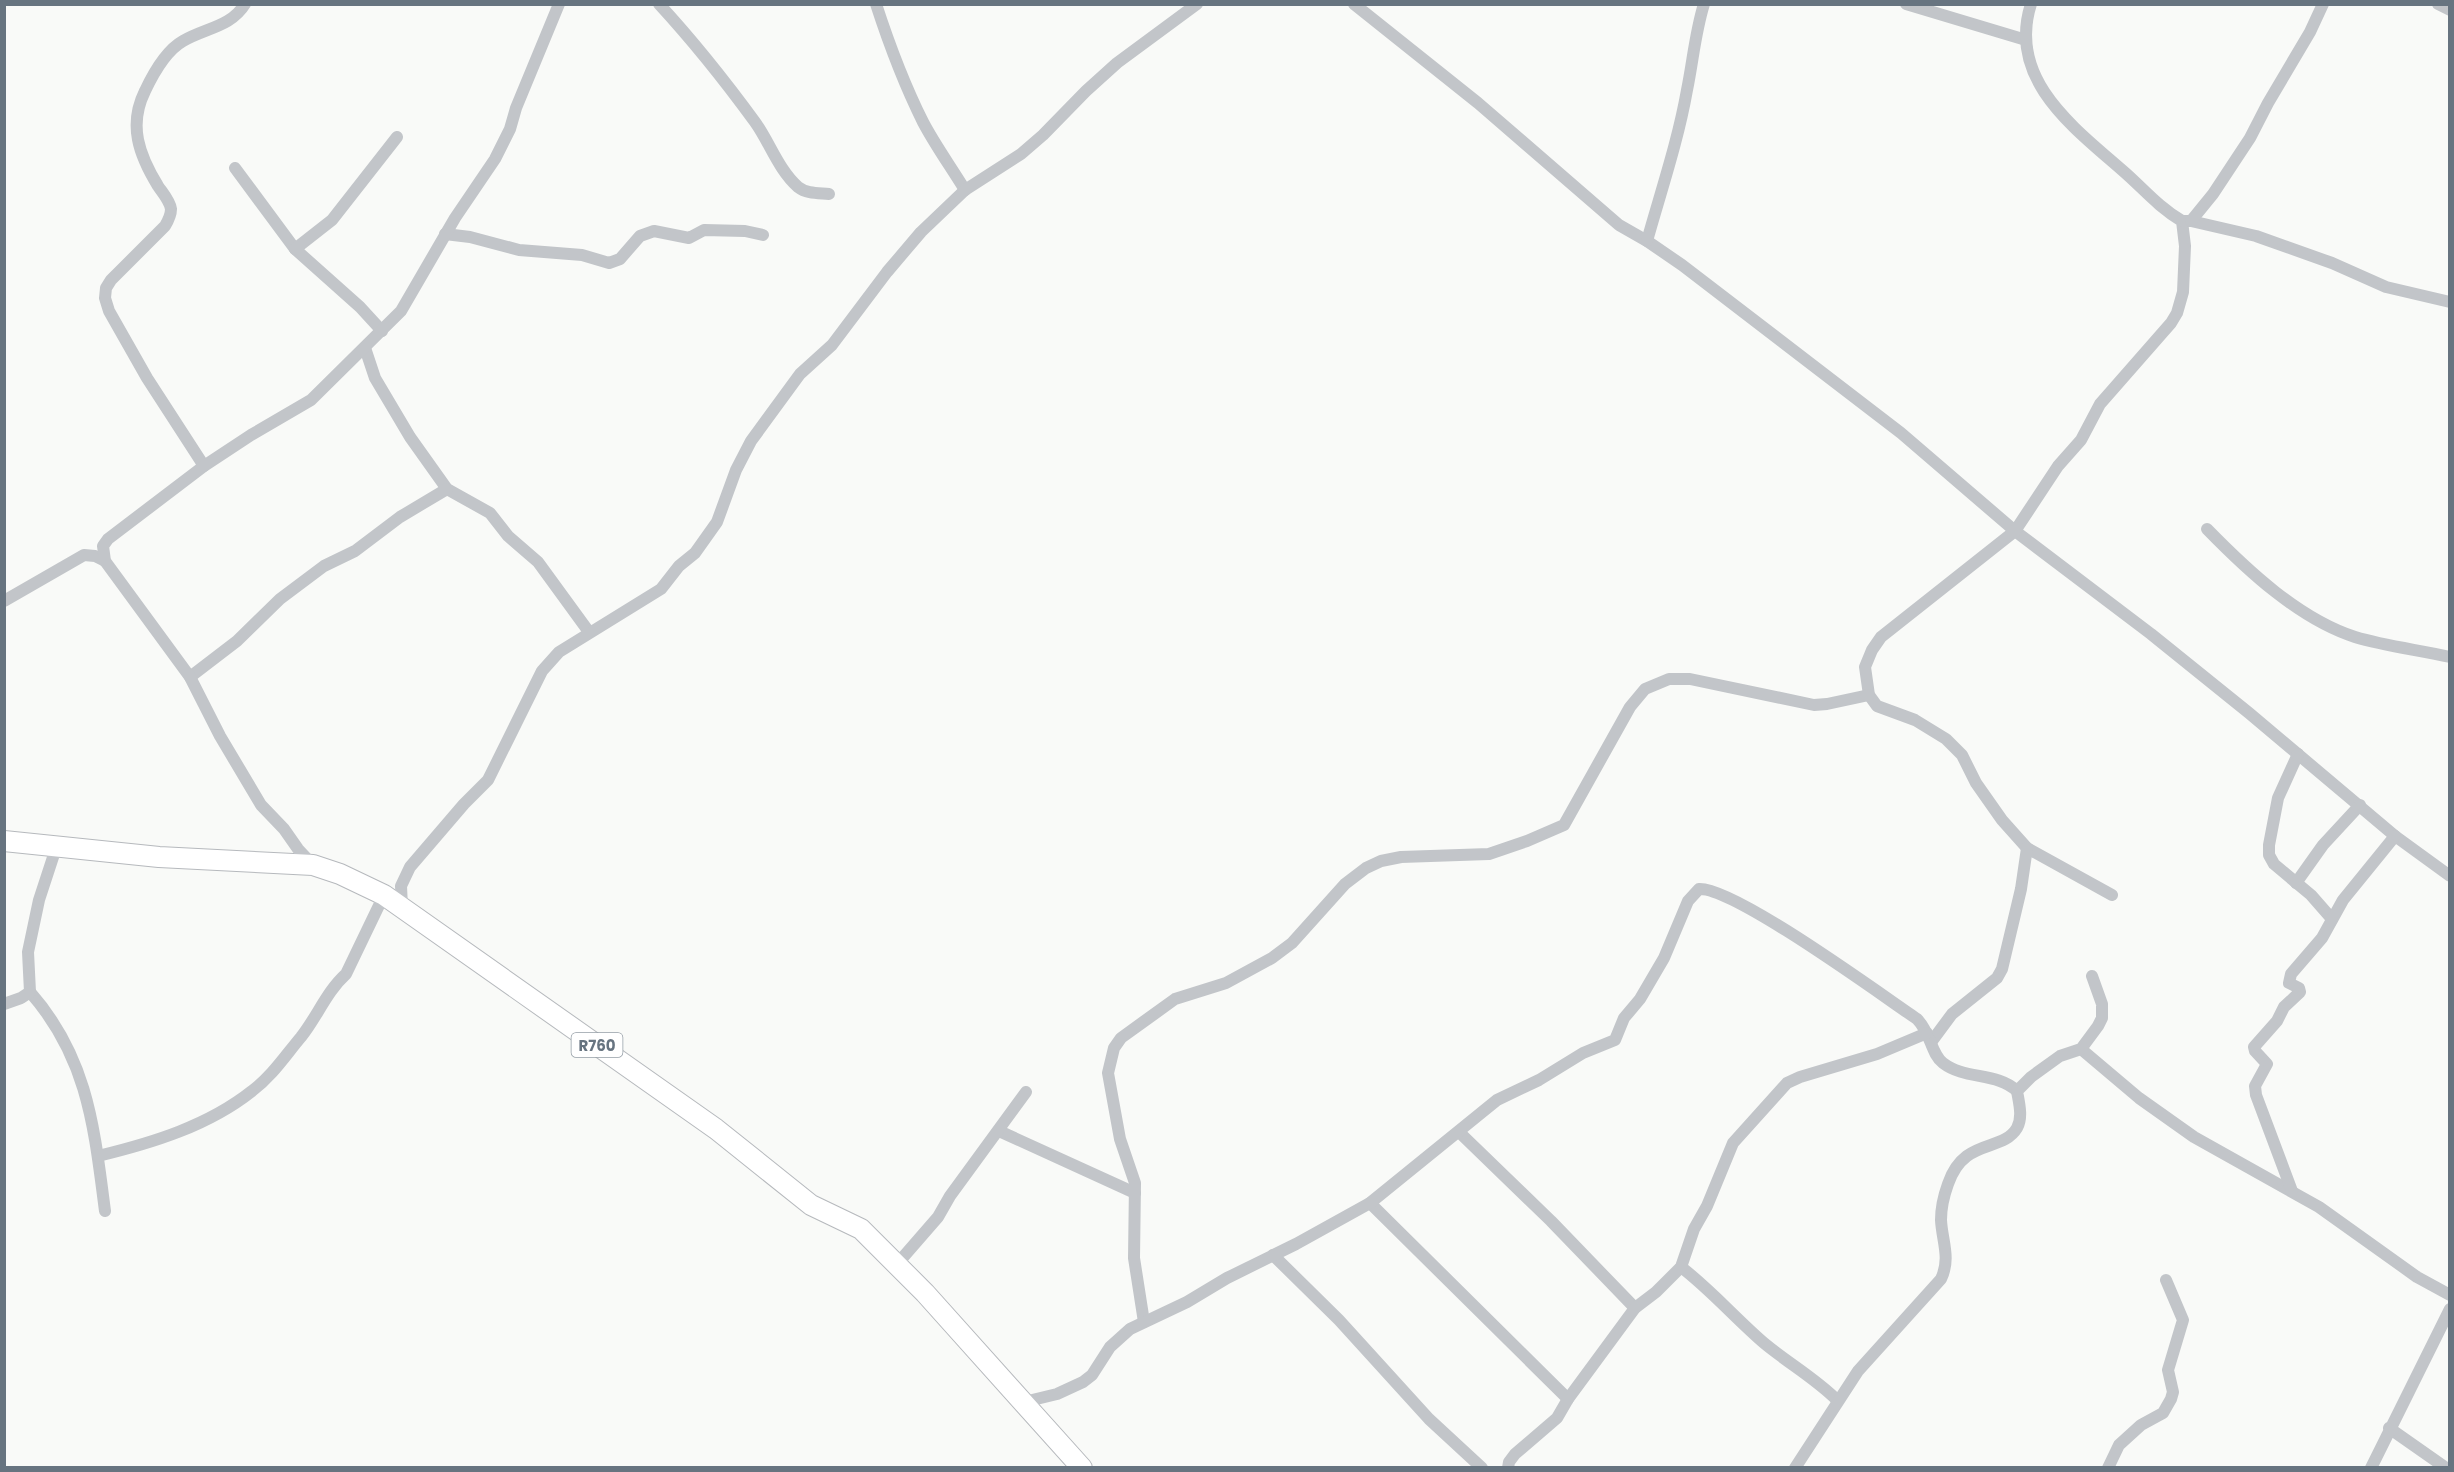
<svg xmlns="http://www.w3.org/2000/svg" width="2454" height="1472" viewBox="0 0 2454 1472" font-family="Poppins,sans-serif">
  <rect width="100%" height="100%" fill="#f9faf8"/>
  <g fill="none" stroke-linecap="round" stroke-linejoin="round">
    <g stroke="#b6b9bd" stroke-width="22">
      <polyline id="primary" points="4,841 159,857 313,865 340,874 384,895 716,1129 811,1205 861,1229 925,1293 1082,1468"/>
    </g>
    <g stroke="#c2c5c9" stroke-width="12">
      <path d="M659 4C694 42 725 81 755 122 770 143 778 169 798 187 807 194 818 193 829 194"/>
      <path d="M876 4C889 44 904 84 923 122 935 145 951 167 965 190"/>
      <polyline points="1354,4 1478,103 1619,225 1647,241 1682,265 1901,433 2015,531 2151,634 2249,713 2395,836 2450,876"/>
      <polyline points="1906,4 2026,40"/>
      <path d="M2031 4C2007 79 2073 127 2122 170 2143 188 2157 206 2182 221L2185 246 2183 292 2177 313 2171 323 2100 404 2081 440 2058 466 2015 531 1881 637 1872 650 1865 667 1869 695 1877 706 1915 720 1946 739 1962 755 1976 783 2002 820 2027 848 2112 895"/>
      <polyline points="2438,4 2450,10"/>
      <polyline points="235,168 295,249 360,307 382,331"/>
      <polyline points="2182,221 2191,221 2256,236 2332,263 2386,287 2450,302"/>
      <polyline points="2191,221 2213,194 2250,138 2268,103 2310,32 2323,4"/>
      <polyline points="445,234 470,237 519,250 582,255 609,263 620,259 640,236 654,231 689,238 704,230 745,231 763,235"/>
      <path d="M1647 241C1661 191 1678 141 1687 90 1693 61 1695 33 1704 4"/>
      <polyline points="295,249 332,220 397,137"/>
      <polyline points="365,348 375,378 410,437 447,489 490,513 508,536 538,562 589,632"/>
      <path d="M204 466 147 378 109 311 105 298 106 288 111 280 165 226C168 221 171 216 171 209 170 201 162 192 158 186 139 155 128 125 145 91 153 74 167 50 183 41 205 28 231 27 245 4"/>
      <path d="M2207 529C2247 570 2299 619 2355 637 2385 646 2419 650 2450 657"/>
      <polyline points="4,601 84,555 95,556 105,561"/>
      <polyline points="190,677 237,641 280,599 324,566 355,551 400,517 447,489"/>
      <polyline points="2298,754 2278,798 2269,845 2269,855 2274,864 2311,895 2332,919"/>
      <polyline points="313,865 298,849 284,829 261,805 220,736 190,677 105,561 103,546 108,539 204,466 251,435 311,400 401,311 455,218 495,159 510,129 516,108 559,4"/>
      <polyline points="2296,883 2323,845 2360,805"/>
      <polyline points="402,907 401,886 410,867 464,804 488,780 542,671 559,652 661,589 679,566 695,553 717,522 736,470 751,441 800,374 832,345 887,272 921,232 965,190 1021,154 1043,135 1086,91 1117,63 1197,4"/>
      <path d="M30 992C88 1058 94 1127 105 1211"/>
      <polyline points="4,1004 21,998 30,992 28,952 39,900 57,845"/>
      <polyline points="1932,1041 1952,1014 1997,978 2002,969 2021,889 2027,848"/>
      <polyline points="2081,1049 2139,1098 2194,1137 2319,1207 2417,1277 2450,1295"/>
      <polyline points="999,1131 1135,1193"/>
      <polyline points="1459,1132 1551,1221 1635,1308"/>
      <path d="M98 1156C152 1143 208 1126 252 1091 272 1076 285 1056 301 1037 317 1017 327 991 346 974L384 895"/>
      <polyline points="2292,1191 2256,1095 2255,1086 2267,1064 2255,1051 2254,1047 2277,1021 2284,1007 2300,992 2299,988 2289,983 2291,974 2322,938 2343,900 2395,836"/>
      <polyline points="1370,1203 1568,1399"/>
      <polyline points="1273,1255 1339,1320 1429,1419 1482,1468"/>
      <polyline points="898,1263 938,1217 950,1196 1026,1092"/>
      <path d="M1681 1267C1711 1290 1735 1318 1764 1343 1788 1363 1815 1378 1837 1400"/>
      <polyline points="1144,1322 1134,1258 1135,1183 1120,1139 1108,1073 1114,1048 1121,1038 1175,999 1226,983 1272,958 1292,943 1345,884 1366,868 1381,861 1401,857 1489,854 1527,841 1564,825 1630,707 1645,689 1669,679 1690,679 1814,705 1827,704 1869,695"/>
      <path d="M1024 1402 1057 1394 1083 1382 1092 1375 1110 1347 1130 1329 1187 1302 1227 1278 1296 1244 1370 1203 1497 1100 1539 1080 1583 1053 1615 1040 1624 1018 1640 999 1664 958 1688 901 1699 889C1734 887 1880 994 1917 1019 1931 1033 1931 1054 1943 1063 1965 1080 1997 1072 2017 1091"/>
      <polyline points="2389,1428 2446,1468"/>
      <polyline points="1508,1468 1509,1462 1515,1454 1557,1418 1568,1399 1635,1308 1656,1292 1681,1267 1694,1229 1707,1206 1733,1143 1787,1083 1800,1077 1877,1054 1927,1033"/>
      <path d="M1795 1468 1858 1371 1941 1279C1951 1258 1942 1241 1941 1220 1941 1208 1944 1195 1948 1184 1964 1137 2002 1153 2017 1128 2023 1117 2019 1103 2017 1091L2031 1077 2060 1056 2081 1049 2098 1026 2102 1018V1004L2092 976"/>
      <polyline points="2108,1468 2119,1445 2141,1425 2163,1413 2171,1399 2173,1392 2168,1370 2183,1320 2166,1280"/>
      <polyline points="2371,1468 2450,1309"/>
    </g>
    <use href="#primary" stroke="#fff" stroke-width="20"/>
  </g>
  <g text-anchor="middle" dominant-baseline="central" stroke-width="6" stroke-linejoin="round" paint-order="stroke">
    <rect fill="#fff" stroke="#959ea6" stroke-width="1.5" x="571.5" y="1033" width="51" height="24" rx="4.5"/>
    <g font-size="15" font-weight="bold" fill="#677480">
      <text x="597" y="1045">R760</text>
    </g>
  </g>
  <rect width="2454" height="1472" fill="none" stroke="#677480" stroke-width="12"/>
</svg>
